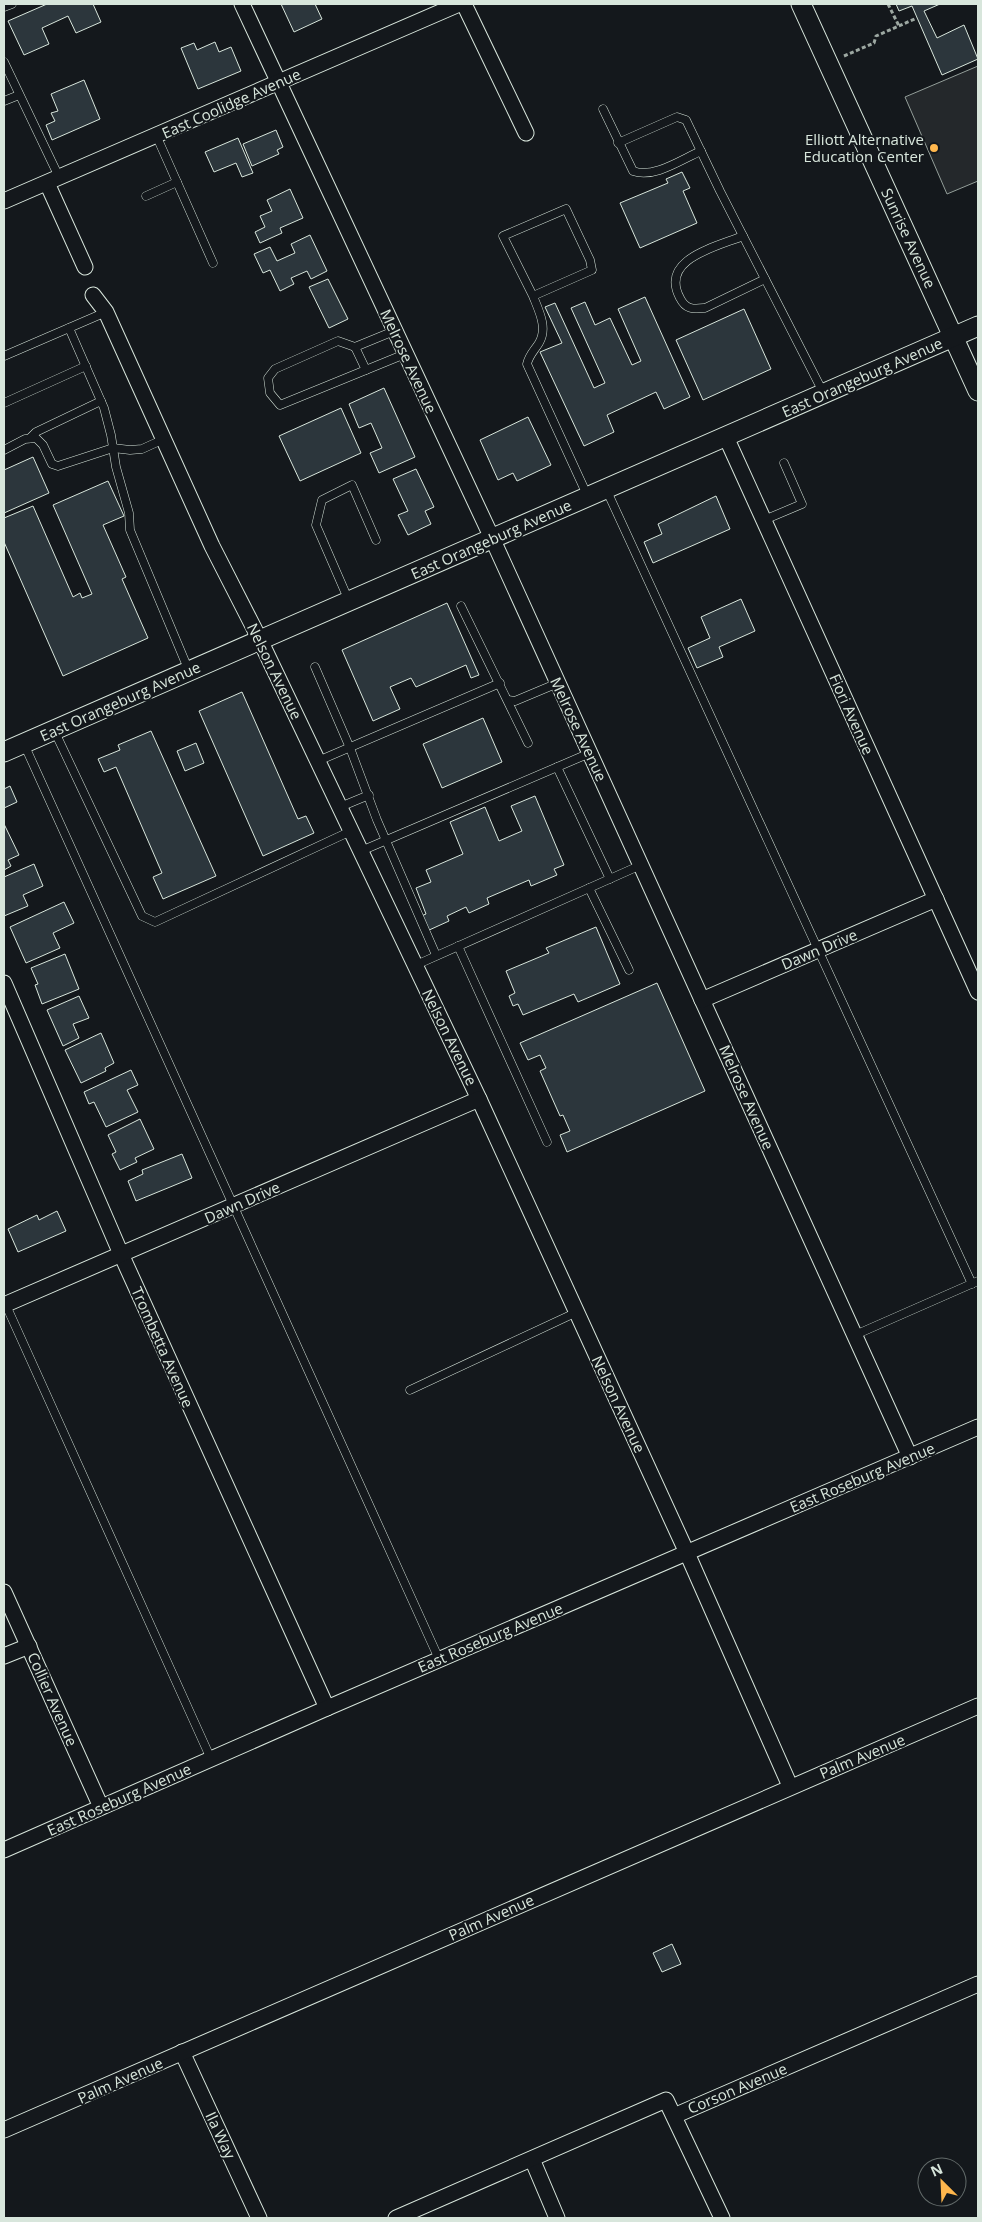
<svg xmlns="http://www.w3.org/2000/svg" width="982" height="2222" viewBox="0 0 982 2222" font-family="'Open Sans',sans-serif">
  <rect width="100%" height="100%" fill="#14181c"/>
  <polygon fill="#24282b" stroke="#939e99" points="978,66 978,181 947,194 905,97"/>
  <g fill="#2c363c" stroke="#d8e6dc">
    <polygon points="47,4 93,4 101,22 76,33 68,16 42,28 49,44 24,55 8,21"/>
    <polygon points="281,4 315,4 322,19 294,32"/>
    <polygon points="896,4 940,4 924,11 937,38 964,25 978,59 942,75 912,6 899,11"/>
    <polygon points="215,42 219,52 231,47 241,71 198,89 181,48 194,43 197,50"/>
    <polygon points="84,80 100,119 52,140 46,125 55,121 51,113 58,111 51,94"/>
    <polygon points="276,130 283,147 277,150 279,154 252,166 243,144"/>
    <polygon points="238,138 253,173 242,177 236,163 214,172 205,152"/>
    <polygon points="682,172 690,188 683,191 697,223 640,248 620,203 668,183 666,179"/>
    <polygon points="290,189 303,218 280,228 282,233 260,243 255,232 265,227 260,216 272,211 267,200"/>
    <polygon points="310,235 327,271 311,279 307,271 291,278 294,284 280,291 270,270 263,273 254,254 270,247 277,261 295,253 291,244"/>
    <polygon points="328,279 348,319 329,328 309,287"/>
    <polygon points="645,297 690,397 664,409 656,392 607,415 614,432 584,446 540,352 562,343 545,307 555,303 594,388 605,383 571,308 585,302 595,325 610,318 632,365 641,361 618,309"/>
    <polygon points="744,309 771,369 703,400 676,340"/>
    <polygon points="384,388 415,457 379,473 370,453 382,448 371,423 359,428 349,404"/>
    <polygon points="341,408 361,453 300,481 279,436"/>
    <polygon points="528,417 551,465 517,481 513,473 498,480 480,440"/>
    <polygon points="33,457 49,493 4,513 4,470"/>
    <polygon points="416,469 434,507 425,511 431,524 408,535 398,515 408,511 393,479"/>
    <polygon points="108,481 124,516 103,525 126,577 122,579 148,638 63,676 4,542 4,518 33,506 73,597 80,593 82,598 92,594 53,505"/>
    <polygon points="716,496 730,529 653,563 644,542 662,534 658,524"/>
    <polygon points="741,599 755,631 719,647 723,657 697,668 688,648 710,638 701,617"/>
    <polygon points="447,603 479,675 471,678 466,665 416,687 411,678 390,687 400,709 373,721 342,650"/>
    <polygon points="242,692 298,819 306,816 314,833 263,856 199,711"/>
    <polygon points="483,718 502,762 442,788 423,744"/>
    <polygon points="151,731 216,876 163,899 153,877 162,873 116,767 104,772 98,759 120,750 118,745"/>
    <polygon points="196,743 204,763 185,771 177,751"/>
    <polygon points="10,786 17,802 4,808 4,789"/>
    <polygon points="535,796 564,865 554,869 557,875 531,886 529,880 487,898 489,904 469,913 466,907 447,916 449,921 427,931 421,916 426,914 416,888 431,882 426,870 463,854 450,822 485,807 499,841 522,831 511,806"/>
    <polygon points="4,824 19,855 8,860 11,866 4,870"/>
    <polygon points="34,864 43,886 23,895 28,906 4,916 4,877"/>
    <polygon points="64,902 74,923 53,933 60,948 26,963 10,927"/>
    <polygon points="596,927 620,984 578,1002 574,994 523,1015 518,1004 513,1006 509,996 515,993 506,971 549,953 546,948"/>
    <polygon points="65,954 79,989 42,1004 35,985 38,984 31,968"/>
    <polygon points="657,983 705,1091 567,1152 560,1135 570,1131 563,1115 560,1116 540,1071 546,1068 540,1055 528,1060 520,1043"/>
    <polygon points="79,996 89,1018 73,1024 79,1038 63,1046 47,1010"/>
    <polygon points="101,1033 114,1063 105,1068 106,1071 81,1083 65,1050"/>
    <polygon points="131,1070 138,1085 127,1090 138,1112 106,1127 94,1102 89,1104 84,1092"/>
    <polygon points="140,1119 154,1149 135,1158 137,1162 120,1170 112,1154 116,1152 108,1135"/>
    <polygon points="182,1154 192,1178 136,1201 128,1181 143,1174 142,1170"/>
    <polygon points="57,1211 66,1231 18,1252 8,1229 37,1215 39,1220"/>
    <polygon points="672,1944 681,1964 662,1972 653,1953"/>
  </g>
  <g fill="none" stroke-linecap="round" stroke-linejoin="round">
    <g stroke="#d8e6dc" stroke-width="9">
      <g id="service">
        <polyline points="4,7 12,4"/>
        <polyline points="4,62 59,177"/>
        <polyline points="4,101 19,95"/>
        <path d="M603 109 633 171C654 179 682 159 701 151"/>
        <polyline points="156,135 213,263"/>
        <polyline points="618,143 677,117 686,120 720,191 824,394"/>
        <polyline points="146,196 177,182"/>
        <path d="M743 236C716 247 659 259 680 298 686 310 693 309 705 308L765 279"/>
        <path d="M533 296 503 236 566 209 590 260 592 270 533 296C539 311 548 328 539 343 534 351 529 355 527 364L588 497"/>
        <polyline points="69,328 104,408 111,435 116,467 129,513 130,530 189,671"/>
        <polyline points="394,331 355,347 338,341 275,369 268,378 270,393 280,405 405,354"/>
        <polyline points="355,347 366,370"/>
        <polyline points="4,356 106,312"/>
        <polyline points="4,403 86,366"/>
        <polyline points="30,438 36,432 101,401"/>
        <polyline points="4,450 25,439 36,438 43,445 52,464 58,466 113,448 130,450 142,449 164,439"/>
        <polyline points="606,489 972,1284"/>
        <polyline points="764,520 802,504 784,463"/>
        <polyline points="349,601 316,525 322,500 352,485 376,540"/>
        <polyline points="461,606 528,743"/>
        <polyline points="315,667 350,748 377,820 436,955"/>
        <polyline points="508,700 515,701 558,683"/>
        <polyline points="54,730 142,916 155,922 351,831"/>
        <polyline points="24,744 439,1659"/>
        <polyline points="318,761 500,683"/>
        <polyline points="557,767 610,879"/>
        <polyline points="340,807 369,795"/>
        <polyline points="361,851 590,753"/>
        <polyline points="589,888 629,970"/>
        <polyline points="458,946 547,1142"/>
        <polyline points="416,965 641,865"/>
        <polyline points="5,1303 211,1759"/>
        <polyline points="855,1335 978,1281"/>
        <polyline points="410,1390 577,1312"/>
      </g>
    </g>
    <g stroke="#d8e6dc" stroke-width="17">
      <g id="minor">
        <polyline points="242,4 492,538 910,1457"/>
        <polyline points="464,4 526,133"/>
        <polyline points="47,183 85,267"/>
        <polyline points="4,201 459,4"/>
        <polyline points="93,295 106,312 212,546 260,640 479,1099 687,1553 790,1786"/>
        <polyline points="726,437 978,992"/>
        <polyline points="4,983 121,1254 327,1708"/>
        <polyline points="702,1000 936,899"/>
        <polyline points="4,1305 479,1099"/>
        <polyline points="4,1592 101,1807"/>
        <polyline points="4,1656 29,1646"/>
        <polyline points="4,1850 327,1708 978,1427"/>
        <polyline points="182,2052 259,2218"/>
        <polyline points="674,2116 978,1984"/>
        <polyline points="4,2130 978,1706"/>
        <polyline points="532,2159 557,2218"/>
        <polyline points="396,2218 666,2100 722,2218"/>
      </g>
    </g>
    <g stroke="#d8e6dc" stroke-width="21">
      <g id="tertiary">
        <polyline points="801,4 978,391"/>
        <polyline points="4,752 978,326"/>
      </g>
    </g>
    <g stroke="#9da8a2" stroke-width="3" stroke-dasharray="4 2.5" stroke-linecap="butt">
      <polyline points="888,4 899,26"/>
      <polyline points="844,56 874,43 876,36 917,18"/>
    </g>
    <use href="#service" stroke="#14181c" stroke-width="8"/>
    <use href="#minor" stroke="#14181c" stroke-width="15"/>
    <use href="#tertiary" stroke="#14181c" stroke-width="19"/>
  </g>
  <circle fill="#ffb74d" stroke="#14181c" stroke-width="2" cx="934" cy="148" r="5"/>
  <g text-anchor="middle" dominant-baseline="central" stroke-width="4" stroke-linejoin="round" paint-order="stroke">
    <g font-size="15" fill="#d8e6dc" stroke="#14181c">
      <text transform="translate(231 103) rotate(-24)">East Coolidge Avenue</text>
      <text transform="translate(909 238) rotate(65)">Sunrise Avenue</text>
      <text transform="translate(409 361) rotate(65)">Melrose Avenue</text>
      <text transform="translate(862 377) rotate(-24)">East Orangeburg Avenue</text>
      <text transform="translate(491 539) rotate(-24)">East Orangeburg Avenue</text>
      <text transform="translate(275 671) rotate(64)">Nelson Avenue</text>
      <text transform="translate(120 701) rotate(-24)">East Orangeburg Avenue</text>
      <text transform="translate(852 714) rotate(66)">Fiori Avenue</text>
      <text transform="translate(579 729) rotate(65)">Melrose Avenue</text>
      <text transform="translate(819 949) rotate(-23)">Dawn Drive</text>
      <text transform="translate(450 1037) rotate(64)">Nelson Avenue</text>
      <text transform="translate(747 1097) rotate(66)">Melrose Avenue</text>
      <text transform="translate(242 1202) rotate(-24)">Dawn Drive</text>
      <text transform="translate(163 1347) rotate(66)">Trombetta Avenue</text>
      <text transform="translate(619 1404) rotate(65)">Nelson Avenue</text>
      <text transform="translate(862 1477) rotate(-23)">East Roseburg Avenue</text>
      <text transform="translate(490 1637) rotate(-23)">East Roseburg Avenue</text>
      <text transform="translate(53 1699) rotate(66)">Collier Avenue</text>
      <text transform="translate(862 1756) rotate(-23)">Palm Avenue</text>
      <text transform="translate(119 1799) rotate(-24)">East Roseburg Avenue</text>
      <text transform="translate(491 1917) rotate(-24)">Palm Avenue</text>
      <text transform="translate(120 2080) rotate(-24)">Palm Avenue</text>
      <text transform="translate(737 2088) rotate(-23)">Corson Avenue</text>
      <text transform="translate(221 2135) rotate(65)">Ila Way</text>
    </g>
    <g font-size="15" fill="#d8e6dc" stroke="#14181c" text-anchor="end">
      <text x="924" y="139">Elliott Alternative<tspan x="924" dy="17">Education Center</tspan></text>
    </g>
  </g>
  <rect width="982" height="2222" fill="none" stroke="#d8e6dc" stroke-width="10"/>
  <g transform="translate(942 2182) rotate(336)"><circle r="24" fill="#14181c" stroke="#626a69"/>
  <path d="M0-4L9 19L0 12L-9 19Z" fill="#ffb74d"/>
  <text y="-8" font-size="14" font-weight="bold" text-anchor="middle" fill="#d8e6dc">N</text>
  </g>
</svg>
